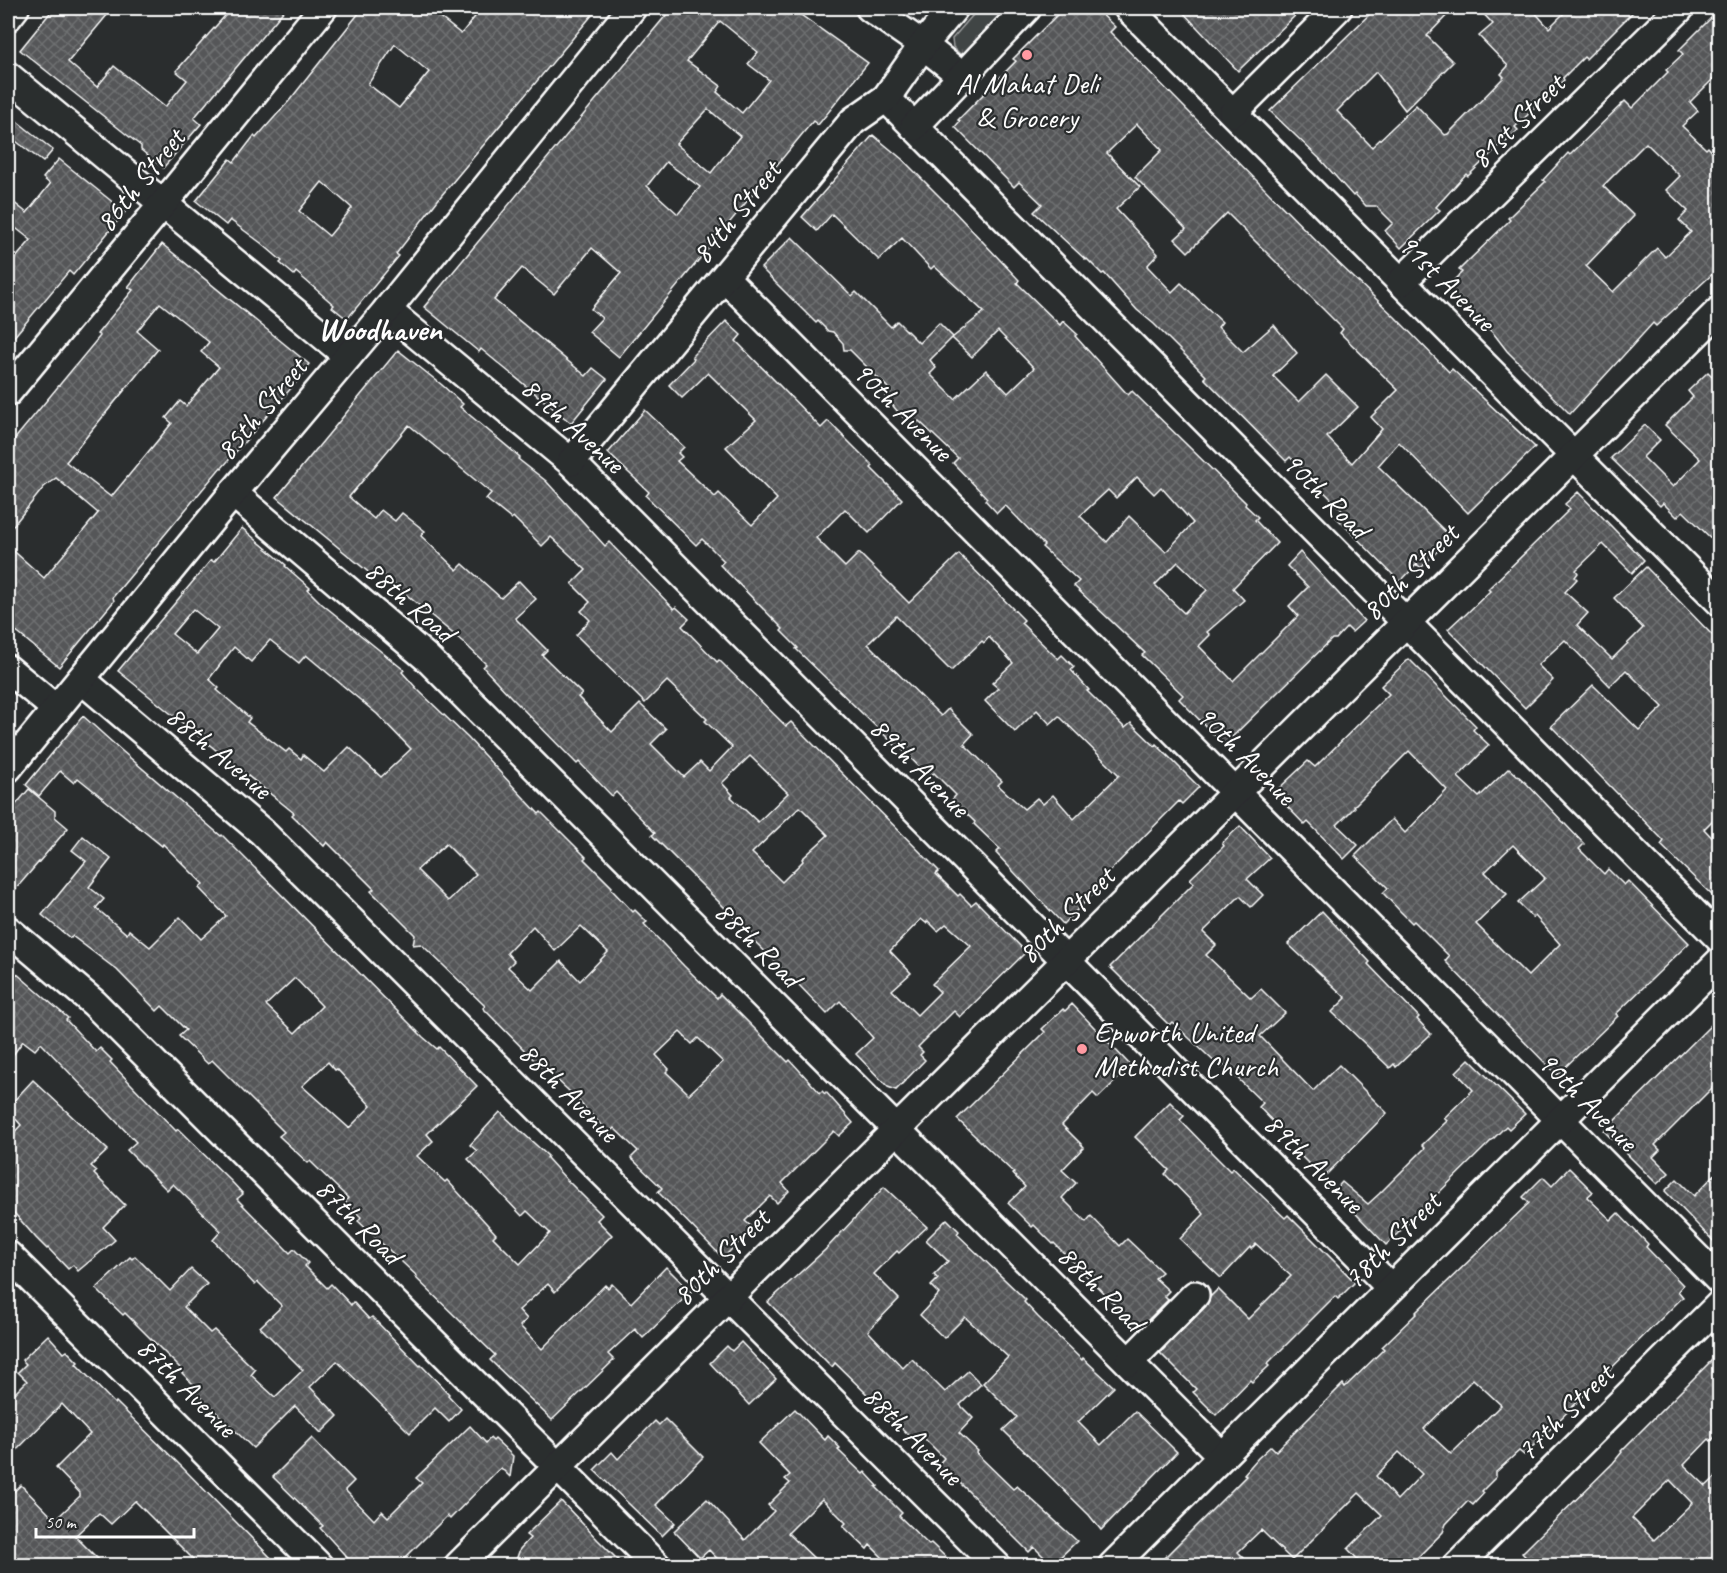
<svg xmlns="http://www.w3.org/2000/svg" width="1727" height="1573" viewBox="0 0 1727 1573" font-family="Caveat,sans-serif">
  <defs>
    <pattern id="grass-tufts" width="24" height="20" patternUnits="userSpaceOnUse" patternTransform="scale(1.5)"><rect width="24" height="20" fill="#414445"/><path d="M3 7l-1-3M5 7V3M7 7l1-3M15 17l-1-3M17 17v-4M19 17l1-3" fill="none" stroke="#5e6061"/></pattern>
    <pattern id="building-cross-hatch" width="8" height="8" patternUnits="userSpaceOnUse" patternTransform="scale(1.5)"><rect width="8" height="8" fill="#555758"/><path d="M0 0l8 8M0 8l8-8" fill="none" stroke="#6e7071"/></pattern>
  </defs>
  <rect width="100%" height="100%" fill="#2a2d2e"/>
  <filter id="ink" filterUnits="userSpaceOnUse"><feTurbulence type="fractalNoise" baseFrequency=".0167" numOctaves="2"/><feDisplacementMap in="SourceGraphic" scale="12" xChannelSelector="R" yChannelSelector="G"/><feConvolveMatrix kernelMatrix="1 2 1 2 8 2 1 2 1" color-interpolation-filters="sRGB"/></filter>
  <g filter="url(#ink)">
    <polygon fill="url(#grass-tufts)" stroke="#a0a2a2" stroke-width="1.5" points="979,8 1012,8 972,52 960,54 953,47 952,39"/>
    <g fill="url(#building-cross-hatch)" stroke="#fff" stroke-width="1.5" fill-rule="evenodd">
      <polygon points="54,8 113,8 68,62 97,87 114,66 165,107 187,80 176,71 232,8 286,8 194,118 201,124 163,168 141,150 141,146 20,50"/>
      <path d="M363 8H428L461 34 482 8H598L441 196 396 254 399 256 347 319 332 307 334 305 296 272 294 275 280 263 282 261 261 243 230 220 226 225 196 201 230 159 234 162 254 136 256 138 289 101ZM395 44 429 72 399 108 368 84ZM322 182 352 208 329 236 299 211Z"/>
      <path d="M672 8H791L868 63 818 125 813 121 619 357 589 332 602 318 591 309 621 273 592 248 554 294 522 268 494 300 586 376 593 368 607 379 571 423 481 349 479 352 424 307ZM720 21 758 52 748 64 769 80 742 113 717 92 721 86 687 61ZM708 109 740 136 711 173 676 144ZM666 162 700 187 678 214 647 186Z"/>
      <path d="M1064 8H1095L1115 27 1110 32 1330 255 1395 317 1449 372 1452 369 1535 447 1468 513 1399 442 1378 466 1451 537 1421 568 1417 564 1400 582 1336 517 1342 510 1290 457 1286 461 1204 378 1206 376 1154 324 1137 310 1104 273 1102 274 1087 259 1086 260 1034 212 1042 204 1019 182 1014 187 955 127 960 121 958 120 1016 61 1013 59ZM1137 124 1162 150 1135 177 1186 229 1175 239 1188 252 1227 213 1343 329 1340 333 1398 390 1371 417 1382 429 1352 463 1327 437 1358 407 1326 375 1299 402 1273 376 1297 353 1274 325 1243 352 1218 327 1222 322 1181 283 1172 292 1147 266 1158 254 1116 209 1140 187 1107 153Z"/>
      <polygon points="1179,8 1303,8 1238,71"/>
      <polygon points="1376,8 1454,8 1427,36 1453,62 1405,110 1376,72 1337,111 1372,147 1416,105 1445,135 1448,134 1504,77 1501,74 1508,66 1479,36 1493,24 1478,8 1531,8 1549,28 1569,8 1637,8 1586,59 1584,57 1563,78 1564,80 1515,127 1518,130 1504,144 1502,143 1468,176 1466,174 1436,207 1440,210 1401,248 1385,231 1393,223 1376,206 1366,206 1355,194 1353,196 1320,159 1270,111"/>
      <path d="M1719 10V73L1690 102 1698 111 1682 126 1706 149 1708 147 1719 159V268L1656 326 1653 323 1570 414 1507 351 1494 334 1446 288 1462 272 1459 270 1510 220 1508 218 1545 182 1543 180 1568 153 1570 155 1625 101 1632 108 1668 72 1666 70 1683 54 1679 50ZM1646 143 1680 176 1666 190 1688 211 1679 220 1691 232 1665 257 1657 248 1613 292 1586 266 1634 216 1603 186Z"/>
      <polygon points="8,114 53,150 43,162 8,135"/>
      <path d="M873 135 902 159 948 205 1019 280 1017 283 1060 325 1063 321 1077 334 1075 336 1128 395 1132 391 1246 503 1245 505 1258 517 1255 520 1277 543 1233 588 1244 600 1207 632 1210 635 1199 646 1233 681 1298 616 1289 606 1308 587 1287 566 1300 552 1364 621 1352 632 1347 627 1336 639H1332L1224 745 1179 699 1183 695 1142 655 1145 653 1074 586 1079 581 1042 547 1044 545 1005 505 997 513 985 500 987 498 953 463 958 458 919 421 913 427 898 412 885 396 891 391 850 350H844L843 343 833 332 828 331 818 321 816 323 761 268 792 237 852 296 856 292 891 327 897 321 919 343 939 323 953 337 930 360 936 368 930 374 955 399 986 370 1008 393 1034 368 998 331 972 357 952 338 984 312 934 266 931 269 902 238 879 260 832 214 817 231 802 217ZM1137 477 1154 494 1161 487 1193 523 1166 552 1129 516 1107 542 1080 516 1108 490 1116 498ZM1178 562 1207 590 1184 613 1155 585Z"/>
      <polygon points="59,159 125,212 73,275 69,271 8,344 8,267 31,240 8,222 8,198 27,213 50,184 43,178"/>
      <path d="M162 244 309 364 305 369 306 371 222 468 221 467 123 585 113 597 114 601 59 667 8 625V546L44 578 98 513 56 478 44 487 8 532V447L100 336 97 334 133 290 128 287ZM160 303 209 342 201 352 219 367 186 406 180 401 166 418 172 423 111 497 66 462 158 349 137 331Z"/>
      <path d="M726 321 741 335 736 341 821 428 828 421 873 466 871 468 902 499 869 533 845 509 816 538 845 567 859 553 909 603 959 554 1024 620 1021 623 1058 659 1062 655 1074 667 1071 670 1089 690 1087 691 1125 728 1131 723 1155 746 1156 744 1199 787 1182 804 1179 801 1090 891 1093 894 1063 924 996 853 1000 849 974 824 975 822 952 800 956 795 934 773 929 777 899 746 897 747 796 649 798 648 781 631 783 629 720 565 724 561 702 539 696 545 646 496 649 492 608 453 645 410 684 447 678 453 682 457 677 461 715 497 719 493 752 525 777 499 726 447 756 420 708 373 682 398 669 385 694 359 692 356ZM896 616 951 671 982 641 984 643 989 637 1013 663 992 683 998 688 985 701 1015 732 1037 710 1050 724 1059 716 1119 775 1074 819 1053 795 1043 804 1037 798 1024 809 998 785 1002 781 964 744 973 734 948 709 941 716 868 644Z"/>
      <path d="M398 350 442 385 463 404 460 407 520 457 518 459 546 481 605 546 609 542 674 609 676 607 689 619 682 626 717 662 719 660 786 726 791 722 939 871 936 874 958 896 960 894 971 905 976 901 1026 952 960 1017 954 1011 918 1047 923 1052 920 1055 925 1060 896 1090 888 1087 856 1054 873 1038 840 1001 827 1014 797 983 795 985 779 969 781 967 750 937 752 935 652 835 655 833 633 810 616 792 612 796 579 762 577 764 511 697 483 667 486 664 464 643 377 570 372 575 277 497ZM409 425 491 493 486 499 511 519 513 517 542 546 551 537 586 570 572 584 590 602 581 611 590 620 576 635 645 703 667 681 707 719 705 721 732 747 709 771 700 762 684 777 651 744 666 729 640 704 612 732 578 697 582 694 542 655 547 650 515 618 536 599 519 581 501 598 463 564 457 570 421 536 425 531 402 513 395 521 381 510 374 519 349 497ZM750 756 788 793 758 822 731 797 733 795 722 783ZM800 807 828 835 802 859 803 861 782 882 752 853ZM921 919 926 923 928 921 938 931 946 924 971 946 932 984 940 992 917 1015 892 990 911 973 890 951Z"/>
      <polygon points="1708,372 1719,383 1719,546 1683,511 1677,517 1663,503 1660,506 1611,458 1645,425 1660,440 1643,457 1673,487 1700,459 1665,425 1693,397 1688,391"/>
      <polygon points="1578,492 1644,560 1632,573 1603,544 1576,570 1578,573 1575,577 1577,579 1565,592 1588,613 1577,625 1612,659 1643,628 1614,598 1646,567 1719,642 1719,814 1704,829 1719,845 1719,902 1661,845 1664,841 1551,726 1593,685 1639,730 1663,707 1626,670 1610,686 1565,640 1538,665 1553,680 1525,708 1448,629 1462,616 1463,617 1490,591 1488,589 1570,509 1565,504"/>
      <path d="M242 528 286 565 285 566 310 588 308 590 322 604 404 670 402 672 418 690 468 738 539 814 541 812 586 857 584 859 612 887 611 889 633 912 635 910 647 922 644 924 684 966 717 998 720 994 788 1062 790 1060 820 1093 822 1091 825 1094 826 1092 853 1123 839 1136 834 1131 782 1183 789 1191 777 1203 770 1196 745 1221 753 1228 723 1258 658 1192 662 1188 631 1158 638 1151 614 1128 609 1133 568 1090 542 1066 541 1067 483 1008 485 1006 443 965 421 944 413 945 415 935 371 891 374 889 327 842 324 846 292 815 294 813 118 671 211 560 214 562ZM193 609 218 629 197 654 172 634ZM270 640 299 663 306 655 377 714 411 749 381 777 349 747 324 772 303 755 301 759 289 749 286 752 247 722 250 718 217 690 219 688 209 679 234 647 251 662ZM446 844 476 874 448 901 417 870ZM533 926 555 951 581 926 608 952 580 981 561 961 532 990 508 967 514 961 507 953ZM680 1032 692 1044 698 1038 723 1062 689 1094 666 1072 669 1069 656 1055Z"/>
      <path d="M1409 659 1476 726 1473 730 1489 745 1458 777 1479 797 1509 768 1527 784 1584 844 1579 849 1604 874 1608 869 1624 885 1628 881 1689 943 1616 1014 1618 1016 1557 1075 1445 961 1449 956 1414 921 1412 923 1400 911 1383 893 1388 888 1355 856 1392 819 1405 833 1447 790 1409 751 1354 806 1355 807 1337 825 1358 845 1344 859 1308 822 1305 825 1274 793 1308 761 1315 767 1389 694 1381 686ZM1513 845 1545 878 1518 903 1533 918 1535 916 1560 944 1528 976 1476 924 1507 894 1485 872Z"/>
      <path d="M83 716 122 751 221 836 222 835 423 1037 437 1049 439 1047 477 1086 427 1134 433 1141 417 1156 445 1182 447 1180 496 1234 493 1237 520 1264 550 1233 527 1211 522 1216 468 1159 477 1151 470 1145 500 1112 548 1156 547 1158 566 1179 602 1215 597 1220 612 1235 555 1292 548 1284 519 1310 527 1319 520 1326 542 1349 605 1285 608 1288 612 1284 631 1303 666 1267 691 1292 643 1338 635 1329 608 1354 614 1360 552 1420 490 1360 495 1355 415 1277 417 1276 358 1221 361 1217 345 1202 348 1198 310 1161 308 1163 279 1136 284 1132 212 1060 208 1064 179 1036 186 1030 162 1006 157 1011 117 970 72 936 70 938 42 915 86 861 72 850 83 836 111 859 89 887 104 899 96 908 127 934 129 930 150 947 180 917 201 939 226 916 199 888 203 884 163 844 162 846 78 778 74 783 60 771 39 796 26 785ZM295 978 322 1006 295 1033 266 1005ZM328 1062 335 1070 337 1069 371 1106 349 1128 302 1086Z"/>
      <polygon points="29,789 55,811 55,817 68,828 8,898 8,814"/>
      <polygon points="1240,826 1270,858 1247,879 1263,895 1251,907 1240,896 1203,932 1216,945 1206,955 1251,998 1261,989 1285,1013 1260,1036 1313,1091 1339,1065 1387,1113 1323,1178 1294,1149 1297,1147 1259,1107 1263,1103 1224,1065 1221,1068 1172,1022 1169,1025 1110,967 1194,883 1190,879 1224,846 1222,843"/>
      <polygon points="1322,911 1370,962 1368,964 1419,1017 1417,1019 1431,1034 1396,1067 1394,1064 1390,1068 1332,1012 1346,998 1288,944"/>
      <polygon points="8,966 68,1018 66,1020 96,1052 100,1048 112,1060 110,1062 176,1131 178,1129 231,1181 243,1194 237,1199 290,1253 294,1249 308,1263 305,1266 327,1288 331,1284 351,1305 353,1302 369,1319 372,1317 420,1366 421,1365 449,1394 448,1395 461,1409 449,1422 435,1408 410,1433 337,1361 310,1387 338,1416 321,1433 295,1406 253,1448 192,1389 195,1386 180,1371 182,1370 125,1313 123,1315 96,1289 130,1257 132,1259 135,1256 170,1291 191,1269 207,1284 184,1307 210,1333 214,1330 248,1363 255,1370 251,1375 275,1397 303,1370 260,1327 282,1306 258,1282 255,1285 213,1240 221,1231 173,1184 167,1190 127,1150 136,1142 41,1043 35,1050 23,1041 8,1062"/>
      <polygon points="1072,1004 1131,1066 1098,1098 1093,1093 1062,1125 1084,1147 1062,1170 1076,1183 1062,1198 1086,1222 1091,1216 1120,1246 1127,1239 1162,1272 1155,1278 1169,1291 1164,1296 1168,1300 1139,1329 1054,1243 1053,1244 1034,1225 1032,1227 1008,1203 1025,1187 1013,1174 1014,1173 957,1119 1045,1032 1042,1029 1063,1009 1065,1011"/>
      <polygon points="1719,1017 1719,1081 1655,1145 1660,1150 1653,1157 1669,1173 1657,1184 1604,1131"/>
      <polygon points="1469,1059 1525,1114 1509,1129 1506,1126 1488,1144 1386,1245 1334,1191 1342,1182 1368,1204 1379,1194 1425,1148 1422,1145 1447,1121 1444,1118 1473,1090 1456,1072"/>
      <polygon points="33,1080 108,1150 91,1166 97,1171 94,1174 125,1205 103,1227 115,1240 78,1271 73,1265 68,1269 48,1248 47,1249 36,1238 8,1206 8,1139 21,1125 8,1110 8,1107"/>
      <polygon points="1170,1102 1184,1116 1180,1120 1213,1154 1230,1171 1233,1168 1285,1218 1288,1215 1355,1282 1338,1299 1335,1296 1267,1364 1269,1366 1252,1382 1250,1380 1216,1415 1193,1392 1196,1389 1160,1353 1206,1306 1210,1297 1218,1289 1248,1319 1291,1276 1256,1244 1251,1249 1250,1247 1221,1278 1180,1239 1204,1214 1165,1174 1169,1170 1135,1137"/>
      <path d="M1569 1168 1593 1192 1587 1197 1611 1220 1618 1213 1648 1244 1646 1247 1683 1285 1678 1291 1683 1297 1524 1455 1519 1451 1496 1472V1477L1482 1491 1484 1493 1473 1505 1468 1501 1446 1524 1443 1532 1409 1566H1364L1348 1549 1382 1515 1359 1493 1292 1560 1261 1530 1238 1552 1244 1558 1236 1566H1156L1246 1476 1244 1474 1258 1458 1271 1446 1276 1451 1343 1384 1345 1387 1384 1349 1382 1347 1417 1313 1416 1312 1529 1203 1523 1197 1543 1177 1552 1186ZM1473 1379 1501 1405 1451 1454 1424 1429ZM1399 1452 1422 1474 1397 1500 1376 1476Z"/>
      <polygon points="1719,1170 1719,1247 1665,1191 1677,1179 1694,1196"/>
      <polygon points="884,1187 927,1227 899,1253 897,1251 874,1274 899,1299 868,1331 903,1368 912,1359 945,1392 968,1371 981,1384 960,1405 973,1418 959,1433 978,1451 976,1453 1013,1489 1017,1486 1077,1541 1052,1565 1034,1547 1029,1552 954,1477 950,1480 936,1467 944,1458 920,1434 914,1440 835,1363 832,1367 768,1302 825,1250"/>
      <polygon points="947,1219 959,1231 957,1234 1026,1300 1024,1302 1038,1317 1082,1360 1083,1358 1114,1387 1078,1422 1101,1445 1135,1411 1177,1452 1101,1530 1089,1515 1003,1430 1017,1417 983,1383 1008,1357 965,1317 944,1338 920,1315 939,1294 931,1286 938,1279 934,1275 948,1261 926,1240"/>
      <polygon points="48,1335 64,1353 67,1351 78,1362 76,1364 115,1404 116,1402 183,1468 279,1566 200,1566 135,1501 111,1524 99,1513 75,1536 105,1566 8,1566 8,1497 21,1485 55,1520 80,1496 80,1493 56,1468 90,1434 62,1404 8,1459 8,1400 27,1381 18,1372 26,1364 22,1360"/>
      <polygon points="741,1342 776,1379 749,1405 710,1363 727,1346 732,1351"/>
      <path d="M1719 1353V1433L1711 1441 1709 1439 1684 1465 1706 1486 1719 1474V1566H1534L1522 1553 1613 1463 1622 1452 1621 1451ZM1670 1480 1692 1503 1654 1540 1632 1518Z"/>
      <polygon points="795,1409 825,1440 828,1436 840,1448 838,1450 863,1474 865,1472 878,1486 876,1487 902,1513 899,1516 929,1545 931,1543 955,1566 891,1566 870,1545 867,1549 843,1526 846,1523 822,1499 788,1533 822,1566 724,1566 709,1550 700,1558 674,1531 707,1499 745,1540 774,1511 768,1505 790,1483 785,1479 790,1475 759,1443"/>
      <polygon points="665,1419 703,1457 656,1505 675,1523 662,1536 594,1470 612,1452 618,1459 655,1421 659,1425"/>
      <polygon points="470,1426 486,1443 490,1438 493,1441 495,1439 513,1456 510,1477 501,1468 497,1471 450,1519 447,1516 397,1566 355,1566 320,1528 323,1526 273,1477 312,1438 354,1481 345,1490 374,1520 382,1511 388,1517 422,1483 416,1478"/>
      <polygon points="561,1501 598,1540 624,1566 514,1566 520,1549 530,1538 526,1535"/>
    </g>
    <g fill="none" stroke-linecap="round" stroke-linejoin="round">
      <g stroke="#fff" stroke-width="32">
        <g id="minor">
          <polyline points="870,8 923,45 962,76"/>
          <polyline points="1128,8 1720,602"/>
          <polyline points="8,17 15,8"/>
          <polyline points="8,76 348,356"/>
          <polyline points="886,98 1720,939"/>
          <polyline points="1233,113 1338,8"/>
          <polyline points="914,127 1027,8"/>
          <polyline points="725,278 1720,1281"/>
          <polyline points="1401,282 1680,8"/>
          <polyline points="387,310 571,462 1391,1288"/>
          <polyline points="8,392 163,204 323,8"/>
          <polyline points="571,462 853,121 886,98 923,45 954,8"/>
          <polyline points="233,493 427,658 1222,1456"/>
          <polyline points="8,669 56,709"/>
          <polyline points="82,680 262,832 997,1566"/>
          <polyline points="8,768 233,493 387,310 632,8"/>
          <polyline points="8,930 94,1003 657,1566"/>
          <polyline points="8,1255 319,1566"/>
          <polyline points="1129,1362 1195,1295"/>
          <polyline points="458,1566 1720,310"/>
          <polyline points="1112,1566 1720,961"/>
          <polyline points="1457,1566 1720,1304"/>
        </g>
      </g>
      <use href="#minor" stroke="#2a2d2e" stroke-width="27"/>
    </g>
  </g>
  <g fill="#ff9aa2" stroke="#2a2d2e" stroke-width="2">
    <circle cx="1027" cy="55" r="6"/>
    <circle cx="1082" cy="1049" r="6"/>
  </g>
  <g text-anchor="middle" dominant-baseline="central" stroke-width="4.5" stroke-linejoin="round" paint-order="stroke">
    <g font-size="30" fill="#fff" stroke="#2a2d2e">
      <text x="1027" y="83">Al Mahat Deli<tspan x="1027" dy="34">&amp; Grocery</tspan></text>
      <text x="1094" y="1032" text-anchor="start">Epworth United<tspan x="1094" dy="34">Methodist Church</tspan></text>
    </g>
    <g font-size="30" fill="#fff" stroke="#2a2d2e">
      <text transform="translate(1517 121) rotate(-45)">81st Street</text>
      <text transform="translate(140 180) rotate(-51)">86th Street</text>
      <text transform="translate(736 212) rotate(-51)">84th Street</text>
      <text transform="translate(1447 282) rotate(45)">91st Avenue</text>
      <text transform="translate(261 409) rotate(-50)">85th Street</text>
      <text transform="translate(903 411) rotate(45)">90th Avenue</text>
      <text transform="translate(573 425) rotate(42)">89th Avenue</text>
      <text transform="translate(1326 495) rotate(45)">90th Road</text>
      <text transform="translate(1410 572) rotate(-45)">80th Street</text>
      <text transform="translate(410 601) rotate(41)">88th Road</text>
      <text transform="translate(219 752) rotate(40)">88th Avenue</text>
      <text transform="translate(1246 755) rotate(45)">90th Avenue</text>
      <text transform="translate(920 767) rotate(45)">89th Avenue</text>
      <text transform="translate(1066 915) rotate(-45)">80th Street</text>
      <text transform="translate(758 944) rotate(45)">88th Road</text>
      <text transform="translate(569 1092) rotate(45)">88th Avenue</text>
      <text transform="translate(1588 1101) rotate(45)">90th Avenue</text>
      <text transform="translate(1314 1163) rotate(45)">89th Avenue</text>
      <text transform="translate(359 1221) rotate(45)">87th Road</text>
      <text transform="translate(1392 1240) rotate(-45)">78th Street</text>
      <text transform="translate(721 1257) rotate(-45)">80th Street</text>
      <text transform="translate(1101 1288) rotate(45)">88th Road</text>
      <text transform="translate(187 1387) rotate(45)">87th Avenue</text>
      <text transform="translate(1565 1412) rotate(-45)">77th Street</text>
      <text transform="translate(913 1435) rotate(45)">88th Avenue</text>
    </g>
    <g font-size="32" font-weight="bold" fill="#fff" stroke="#2a2d2e">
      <text x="380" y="329">Woodhaven</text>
    </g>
  </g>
  <rect width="1727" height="1573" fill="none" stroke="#2a2d2e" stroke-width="30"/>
  <rect x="15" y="15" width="1697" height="1543" fill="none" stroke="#fff" stroke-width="2" filter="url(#ink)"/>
  <path d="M36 1528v9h158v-9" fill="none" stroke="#ffffff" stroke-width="3"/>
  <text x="45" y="1528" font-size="18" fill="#ffffff" stroke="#2a2d2e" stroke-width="4.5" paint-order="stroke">50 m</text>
</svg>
